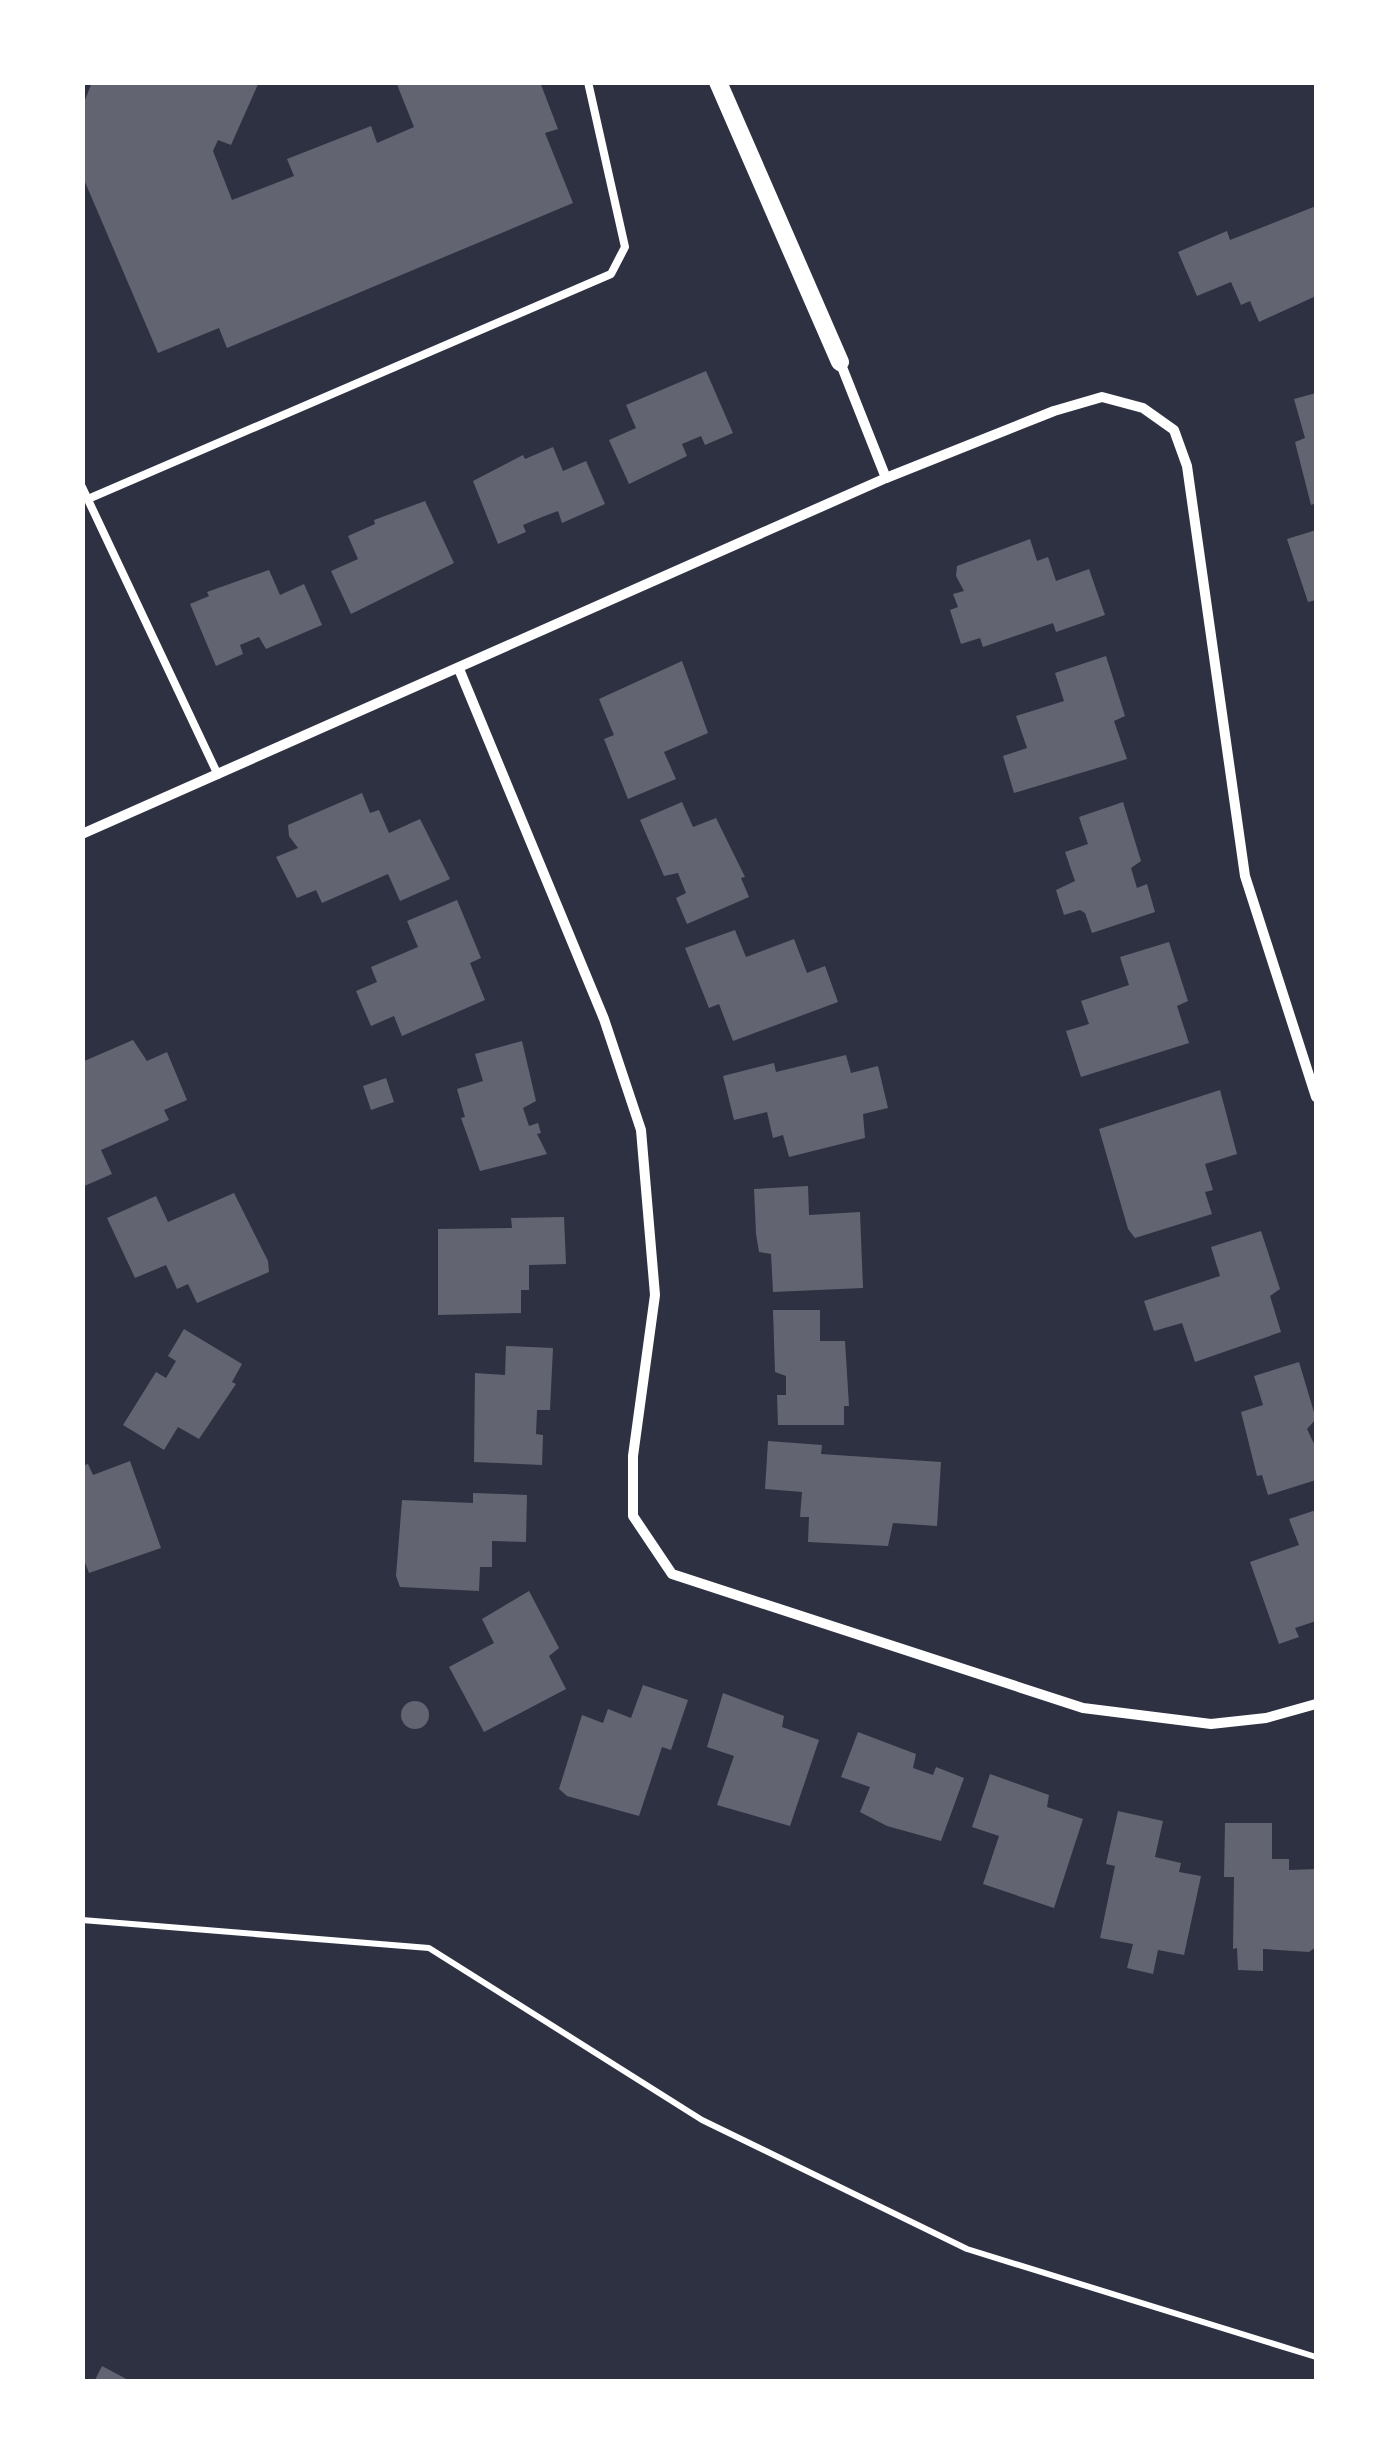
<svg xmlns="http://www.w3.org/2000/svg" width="1399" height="2464" viewBox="0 0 1399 2464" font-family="'Varela Round',sans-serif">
  <rect width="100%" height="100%" fill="#2d3142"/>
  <g fill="#626471">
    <polygon points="92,82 259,82 231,145 218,140 213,151 232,200 294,176 287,159 371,126 377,143 414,127 396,82 540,82 558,129 545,133 573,203 227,348 219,328 158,353 82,175 82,108"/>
    <polygon points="1316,206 1316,296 1259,322 1250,301 1241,305 1231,282 1197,296 1178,252 1227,231 1230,240"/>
    <polygon points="706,371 733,433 705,445 701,436 682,444 687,456 629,484 609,440 636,428 626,405"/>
    <polygon points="1316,393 1316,503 1311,505 1295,442 1305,438 1294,399"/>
    <polygon points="553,447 563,471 586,461 605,504 562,523 558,511 542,517 523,525 526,532 498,544 473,481 523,455 525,459"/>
    <polygon points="425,501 454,563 351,614 331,571 358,559 348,536 375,524 374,520"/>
    <polygon points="1316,530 1316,600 1308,602 1287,539"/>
    <polygon points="1030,539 1037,561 1048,557 1056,581 1089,569 1105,615 1056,632 1053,623 983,647 980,638 961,644 950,610 958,607 953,594 964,591 956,576 957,566"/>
    <polygon points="269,570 280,595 304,584 322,625 266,649 259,637 240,645 243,654 216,666 190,604 209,596 207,592"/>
    <polygon points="1106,656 1125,716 1114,721 1127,759 1014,793 1003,756 1027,748 1016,716 1064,701 1055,673"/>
    <polygon points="682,661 708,733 664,752 676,779 628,799 604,739 614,735 599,699"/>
    <polygon points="362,793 370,813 379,810 389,833 420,819 450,879 400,901 388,874 322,903 316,890 297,898 276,857 298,848 289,836 288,825"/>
    <polygon points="682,802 693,827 716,818 745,877 741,878 749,897 687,924 676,898 686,893 678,873 664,876 640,820"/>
    <polygon points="1123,802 1141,861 1131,868 1137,888 1147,884 1155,912 1092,933 1085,913 1080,910 1064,915 1056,890 1075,881 1065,852 1088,844 1079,817"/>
    <polygon points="457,900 481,958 470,963 485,1000 402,1036 394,1016 371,1026 356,991 377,982 371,967 418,947 407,921"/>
    <polygon points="735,930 746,957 794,939 807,973 825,966 838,1002 733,1041 719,1004 709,1008 685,948"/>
    <polygon points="1169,942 1188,1001 1177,1006 1189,1043 1081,1077 1066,1031 1089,1024 1081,1001 1129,985 1120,957"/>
    <polygon points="133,1040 147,1061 167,1052 187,1100 164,1110 169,1120 101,1150 112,1174 82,1187 82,1062"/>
    <polygon points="522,1041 536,1101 523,1108 529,1126 538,1123 541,1133 537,1134 547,1154 480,1171 461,1118 465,1117 457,1089 483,1081 475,1054"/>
    <polygon points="846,1055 851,1073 878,1066 888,1108 863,1114 865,1138 789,1157 783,1135 773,1138 767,1112 734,1120 723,1076 774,1063 776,1072"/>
    <polygon points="386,1078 394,1102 371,1110 363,1086"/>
    <polygon points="1220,1090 1237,1154 1205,1164 1213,1190 1205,1192 1212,1214 1135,1238 1128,1229 1099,1129"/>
    <polygon points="808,1186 809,1215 860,1212 863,1288 773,1292 771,1254 759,1252 756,1234 754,1189"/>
    <polygon points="234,1193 268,1261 269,1272 197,1303 188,1284 177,1289 166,1265 135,1278 107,1218 156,1196 168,1222"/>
    <polygon points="564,1217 566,1264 529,1265 529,1290 521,1290 521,1313 438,1315 438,1229 512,1228 511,1218"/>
    <polygon points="1261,1231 1280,1289 1270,1296 1281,1332 1195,1362 1182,1323 1154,1331 1144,1301 1220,1276 1211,1247"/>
    <polygon points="773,1310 820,1310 820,1341 845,1341 849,1406 844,1406 844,1425 778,1425 777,1395 786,1395 786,1376 775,1372"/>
    <polygon points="184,1329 242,1364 232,1382 236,1384 199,1439 178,1427 164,1450 123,1425 156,1372 166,1378 176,1361 168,1356"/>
    <polygon points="506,1346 553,1348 550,1410 537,1410 536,1434 543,1435 542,1465 474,1462 475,1373 505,1375"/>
    <polygon points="1299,1362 1316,1419 1307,1429 1316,1448 1316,1480 1268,1495 1262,1475 1257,1476 1241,1412 1263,1405 1254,1376"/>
    <polygon points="768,1441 822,1445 821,1454 941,1462 937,1526 893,1523 888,1546 808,1542 809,1517 800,1517 802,1492 765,1489"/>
    <polygon points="130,1461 161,1548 89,1573 82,1555 82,1466 88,1464 93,1475"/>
    <polygon points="473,1493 527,1495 526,1542 492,1541 492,1567 480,1567 479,1591 400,1587 396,1576 402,1500 473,1503"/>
    <polygon points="1316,1510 1316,1621 1295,1628 1299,1637 1279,1644 1250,1562 1299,1545 1289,1519"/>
    <polygon points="529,1591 559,1648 549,1656 566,1689 484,1732 449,1667 494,1643 482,1619"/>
    <polygon points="643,1685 688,1700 671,1750 662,1747 639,1816 567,1796 559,1789 582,1715 603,1723 608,1709 631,1718"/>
    <polygon points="723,1693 784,1716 782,1727 819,1740 790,1826 717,1805 734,1756 707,1747"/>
    <circle cx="415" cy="1715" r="14"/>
    <polygon points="858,1732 916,1754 913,1768 933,1775 936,1767 964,1778 941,1841 887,1826 860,1812 870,1787 841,1777"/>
    <polygon points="990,1774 1049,1795 1047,1807 1083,1819 1054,1908 983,1884 999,1836 972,1827"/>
    <polygon points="1118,1811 1163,1821 1155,1857 1181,1863 1179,1872 1201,1876 1184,1955 1158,1950 1153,1974 1127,1968 1133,1944 1100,1938 1115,1866 1106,1864"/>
    <polygon points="1225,1823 1272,1823 1272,1859 1289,1859 1289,1870 1316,1869 1316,1947 1309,1952 1263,1949 1263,1971 1238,1970 1237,1948 1233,1949 1234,1877 1224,1877"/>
    <polygon points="102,2366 132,2382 94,2382"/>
  </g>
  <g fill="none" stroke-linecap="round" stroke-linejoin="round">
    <polyline stroke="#fff" stroke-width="6" points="82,1920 429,1948 702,2120 967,2249 1316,2357"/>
    <g stroke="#fff" stroke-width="8">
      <polyline points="82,487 218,775"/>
      <polyline points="88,499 611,274 625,247 588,82"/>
    </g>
    <g stroke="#fff" stroke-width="10">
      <polyline points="840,362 886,478"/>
      <polyline points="459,669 604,1019 641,1130 655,1295 633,1456 633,1516 672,1574 1083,1708 1211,1724 1266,1718 1316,1704"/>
      <polyline points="82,834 886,478 1054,411 1102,397 1143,408 1174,430 1187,466 1245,876 1316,1097"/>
    </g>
    <polyline stroke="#fff" stroke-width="18" points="718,82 840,362"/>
  </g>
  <rect width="1399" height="2464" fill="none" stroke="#ffffff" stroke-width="170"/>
</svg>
